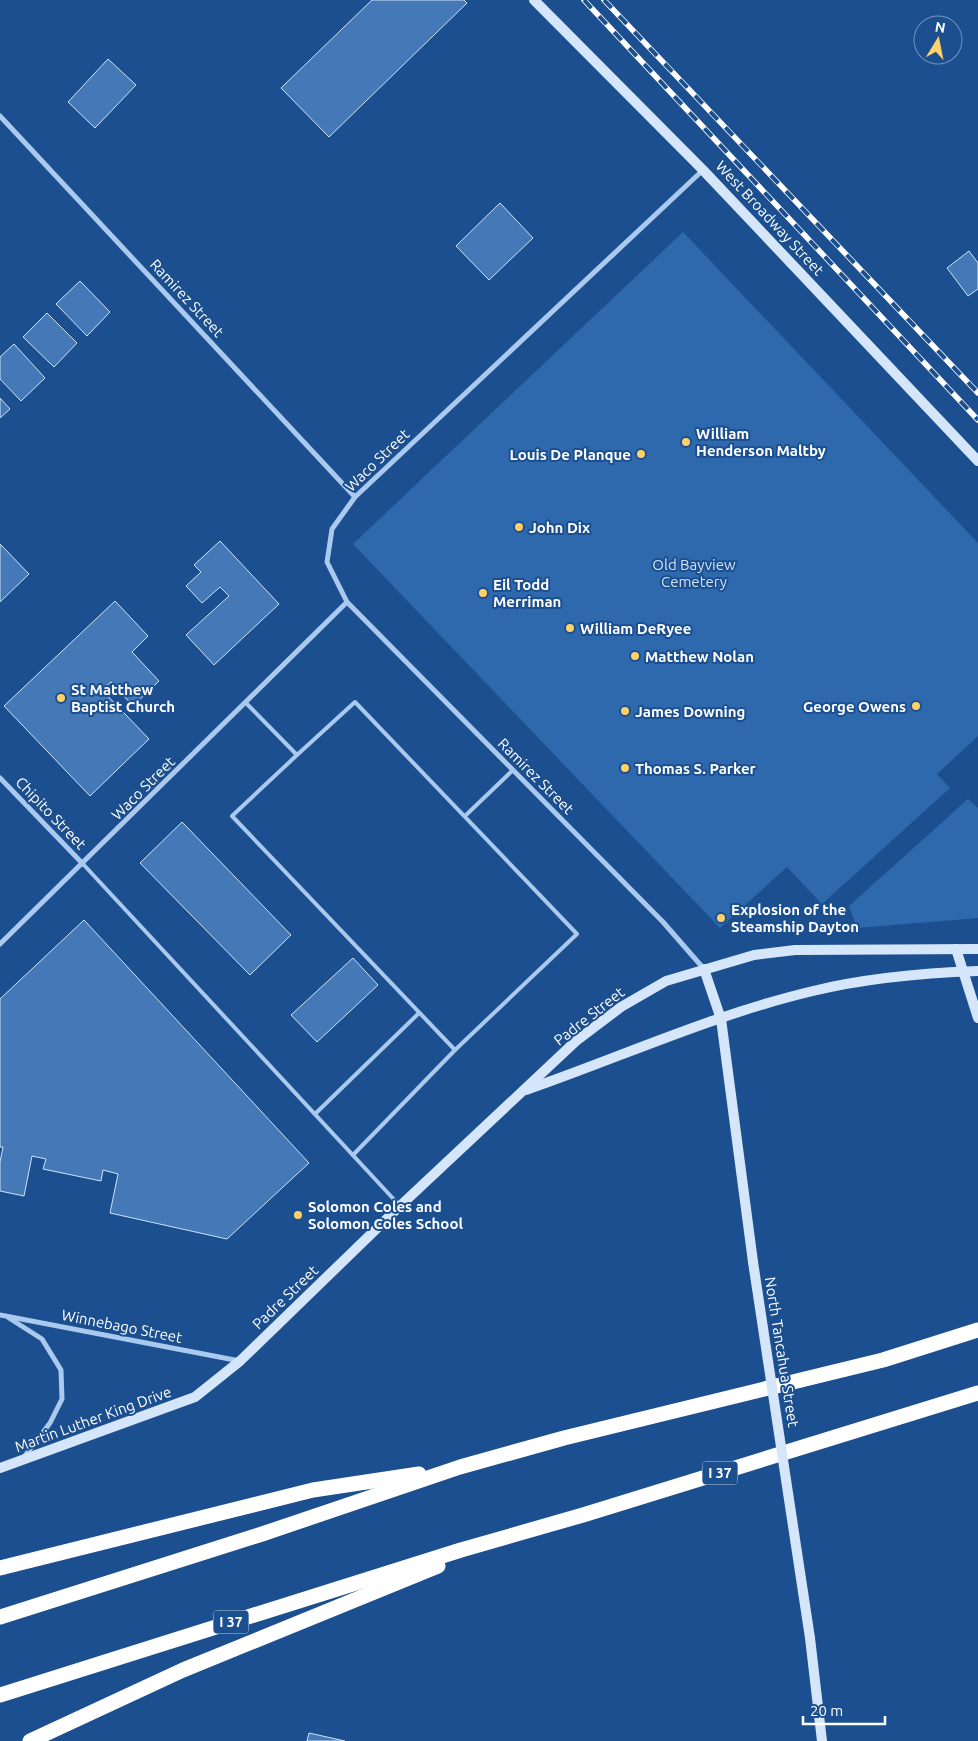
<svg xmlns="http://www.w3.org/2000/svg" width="978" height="1741" viewBox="0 0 978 1741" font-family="Ubuntu,sans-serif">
  <rect width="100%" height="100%" fill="#1b4f8f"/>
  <g fill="#2e69ad">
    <polygon points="683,232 978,543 978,736 937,774 950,788 822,904 787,867 720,928 353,544"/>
    <polygon points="968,799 978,808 978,918 857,928 849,906"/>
  </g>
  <g fill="#4478b7" stroke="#cfe3fa">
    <polygon points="372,0 464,0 467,3 329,137 281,88"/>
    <polygon points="108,59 136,85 95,128 68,102"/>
    <polygon points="500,203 533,238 489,280 456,246"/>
    <polygon points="969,251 978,263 978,289 968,296 947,268"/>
    <polygon points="80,281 110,312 87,336 56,304"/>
    <polygon points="47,313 77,343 54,367 23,337"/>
    <polygon points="14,344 45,378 21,401 0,379 0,357"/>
    <polygon points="0,398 10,409 0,418"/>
    <polygon points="220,541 279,604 214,665 186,635 229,596 220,587 202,603 186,586 201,572 194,565"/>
    <polygon points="0,544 29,574 0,602"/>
    <polygon points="115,601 148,636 132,652 159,681 133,706 111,682 102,690 149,739 90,796 4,706"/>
    <polygon points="182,822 291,935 250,975 140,863"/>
    <polygon points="84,920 309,1163 227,1239 110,1213 118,1174 103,1170 101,1181 43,1169 46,1159 32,1156 24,1196 0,1191 0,1162 3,1147 0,1147 0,999"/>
    <polygon points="353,958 378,985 317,1042 291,1015"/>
    <polygon points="309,1733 345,1741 307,1741"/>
  </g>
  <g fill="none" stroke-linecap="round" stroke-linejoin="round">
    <g stroke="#a9c9ee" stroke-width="4">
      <polyline points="246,703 297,755 232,816 455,1050 577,934 355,702 297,755"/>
      <polyline points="465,816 513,770"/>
      <polyline points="83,864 400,1206"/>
      <polyline points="315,1114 419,1013"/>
      <polyline points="353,1155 455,1050"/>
    </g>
    <g stroke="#a9c9ee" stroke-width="5">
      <polyline points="0,116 355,497"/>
      <polyline points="703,170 355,497 332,529 327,562 347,602 663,922 704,969"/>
      <polyline points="0,778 83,864"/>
      <polyline points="0,944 347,602"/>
      <polyline points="0,1315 240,1361"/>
      <polyline points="9,1318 42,1339 61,1370 62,1399 50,1423 24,1457"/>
    </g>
    <g stroke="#d6e6fa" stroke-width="10">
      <polyline points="534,0 703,170 978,461"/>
      <polyline points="956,949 978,1018"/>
      <polyline points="704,969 721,1019 753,1262"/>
      <path d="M526 1090C621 1057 715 1014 813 991 866 978 923 973 978 971"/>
      <polyline points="0,1468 195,1397 240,1361 400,1206 576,1041 621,1007 666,981 754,955 795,950 978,949"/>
      <polyline points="810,1638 822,1741"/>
    </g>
    <g stroke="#fff" stroke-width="15">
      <polyline points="0,1568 313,1490 419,1474"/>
      <polyline points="0,1617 262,1534 460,1467 564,1438 883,1360 978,1330"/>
      <polyline points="0,1695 461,1550 583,1515 978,1393"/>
      <polyline points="30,1741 183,1670 438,1566"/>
    </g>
    <g stroke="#fff" stroke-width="5.5">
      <g id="rail">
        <polyline points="584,0 978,420"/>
        <polyline points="604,0 978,393"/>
      </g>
    </g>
    <use href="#rail" stroke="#1b4f8f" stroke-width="4" stroke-dasharray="11" stroke-linecap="butt"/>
    <polyline stroke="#d6e6fa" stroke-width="10" points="753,1262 810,1638"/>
  </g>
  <g fill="#ffd166" stroke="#1b4f8f" stroke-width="2">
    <circle cx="686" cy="442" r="5"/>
    <circle cx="641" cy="454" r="5"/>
    <circle cx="519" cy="527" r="5"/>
    <circle cx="483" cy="593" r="5"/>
    <circle cx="570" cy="628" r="5"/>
    <circle cx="635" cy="656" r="5"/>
    <circle cx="61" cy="698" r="5"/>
    <circle cx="916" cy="706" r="5"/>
    <circle cx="625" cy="711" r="5"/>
    <circle cx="625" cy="768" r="5"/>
    <circle cx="721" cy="918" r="5"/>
    <circle cx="298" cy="1215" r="5"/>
  </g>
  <g text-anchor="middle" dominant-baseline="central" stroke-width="4" stroke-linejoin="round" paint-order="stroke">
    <g fill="#1b4f8f" stroke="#bbcadd" stroke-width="1">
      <rect x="702.5" y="1461.5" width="35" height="23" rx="4"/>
      <rect x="213.5" y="1610.5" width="35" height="23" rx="4"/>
    </g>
    <g font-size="14" font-weight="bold" fill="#fff">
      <text x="720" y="1473">I 37</text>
      <text x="231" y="1622">I 37</text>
    </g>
    <g font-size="15" fill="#fff" stroke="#1b4f8f">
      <text transform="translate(770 218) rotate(47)">West Broadway Street</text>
      <text transform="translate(187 298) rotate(47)">Ramirez Street</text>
      <text transform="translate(377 460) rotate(-44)">Waco Street</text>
      <text transform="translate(536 776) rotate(45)">Ramirez Street</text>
      <text transform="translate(143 788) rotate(-45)">Waco Street</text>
      <text transform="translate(51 813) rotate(46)">Chipito Street</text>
      <text transform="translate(589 1016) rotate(-38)">Padre Street</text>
      <text transform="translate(285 1297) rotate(-44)">Padre Street</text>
      <text transform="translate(122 1326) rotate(11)">Winnebago Street</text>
      <text transform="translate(782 1352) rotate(81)">North Tancahua Street</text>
      <text transform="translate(93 1419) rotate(-20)">Martin Luther King Drive</text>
    </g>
    <g font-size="15" font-weight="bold" fill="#fff" stroke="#1b4f8f" text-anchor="start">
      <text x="696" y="433">William<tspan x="696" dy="17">Henderson Maltby</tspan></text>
      <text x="631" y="454" text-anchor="end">Louis De Planque</text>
      <text x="529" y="527">John Dix</text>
      <text x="493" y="584">Eil Todd<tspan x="493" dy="17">Merriman</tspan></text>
      <text x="580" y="628">William DeRyee</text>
      <text x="645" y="656">Matthew Nolan</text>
      <text x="71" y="689">St Matthew<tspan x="71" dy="17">Baptist Church</tspan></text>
      <text x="906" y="706" text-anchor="end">George Owens</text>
      <text x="635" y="711">James Downing</text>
      <text x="635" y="768">Thomas S. Parker</text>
      <text x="731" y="909">Explosion of the<tspan x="731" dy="17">Steamship Dayton</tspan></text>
      <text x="308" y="1206">Solomon Coles and<tspan x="308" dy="17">Solomon Coles School</tspan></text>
    </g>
    <g font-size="15" fill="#cfe3fa" stroke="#1b4f8f">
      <text x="694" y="564">Old Bayview<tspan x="694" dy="17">Cemetery</tspan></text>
    </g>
  </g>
  <g transform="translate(938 40) rotate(10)"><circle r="24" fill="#1b4f8f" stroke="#7695bc"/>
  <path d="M0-4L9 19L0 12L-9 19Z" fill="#ffd166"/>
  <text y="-8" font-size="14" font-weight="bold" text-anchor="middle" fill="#ffffff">N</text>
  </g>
  <path d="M803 1716v8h82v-8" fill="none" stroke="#ffffff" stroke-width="2.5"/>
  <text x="810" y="1716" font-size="15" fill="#ffffff" stroke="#1b4f8f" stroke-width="4" paint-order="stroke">20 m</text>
</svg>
